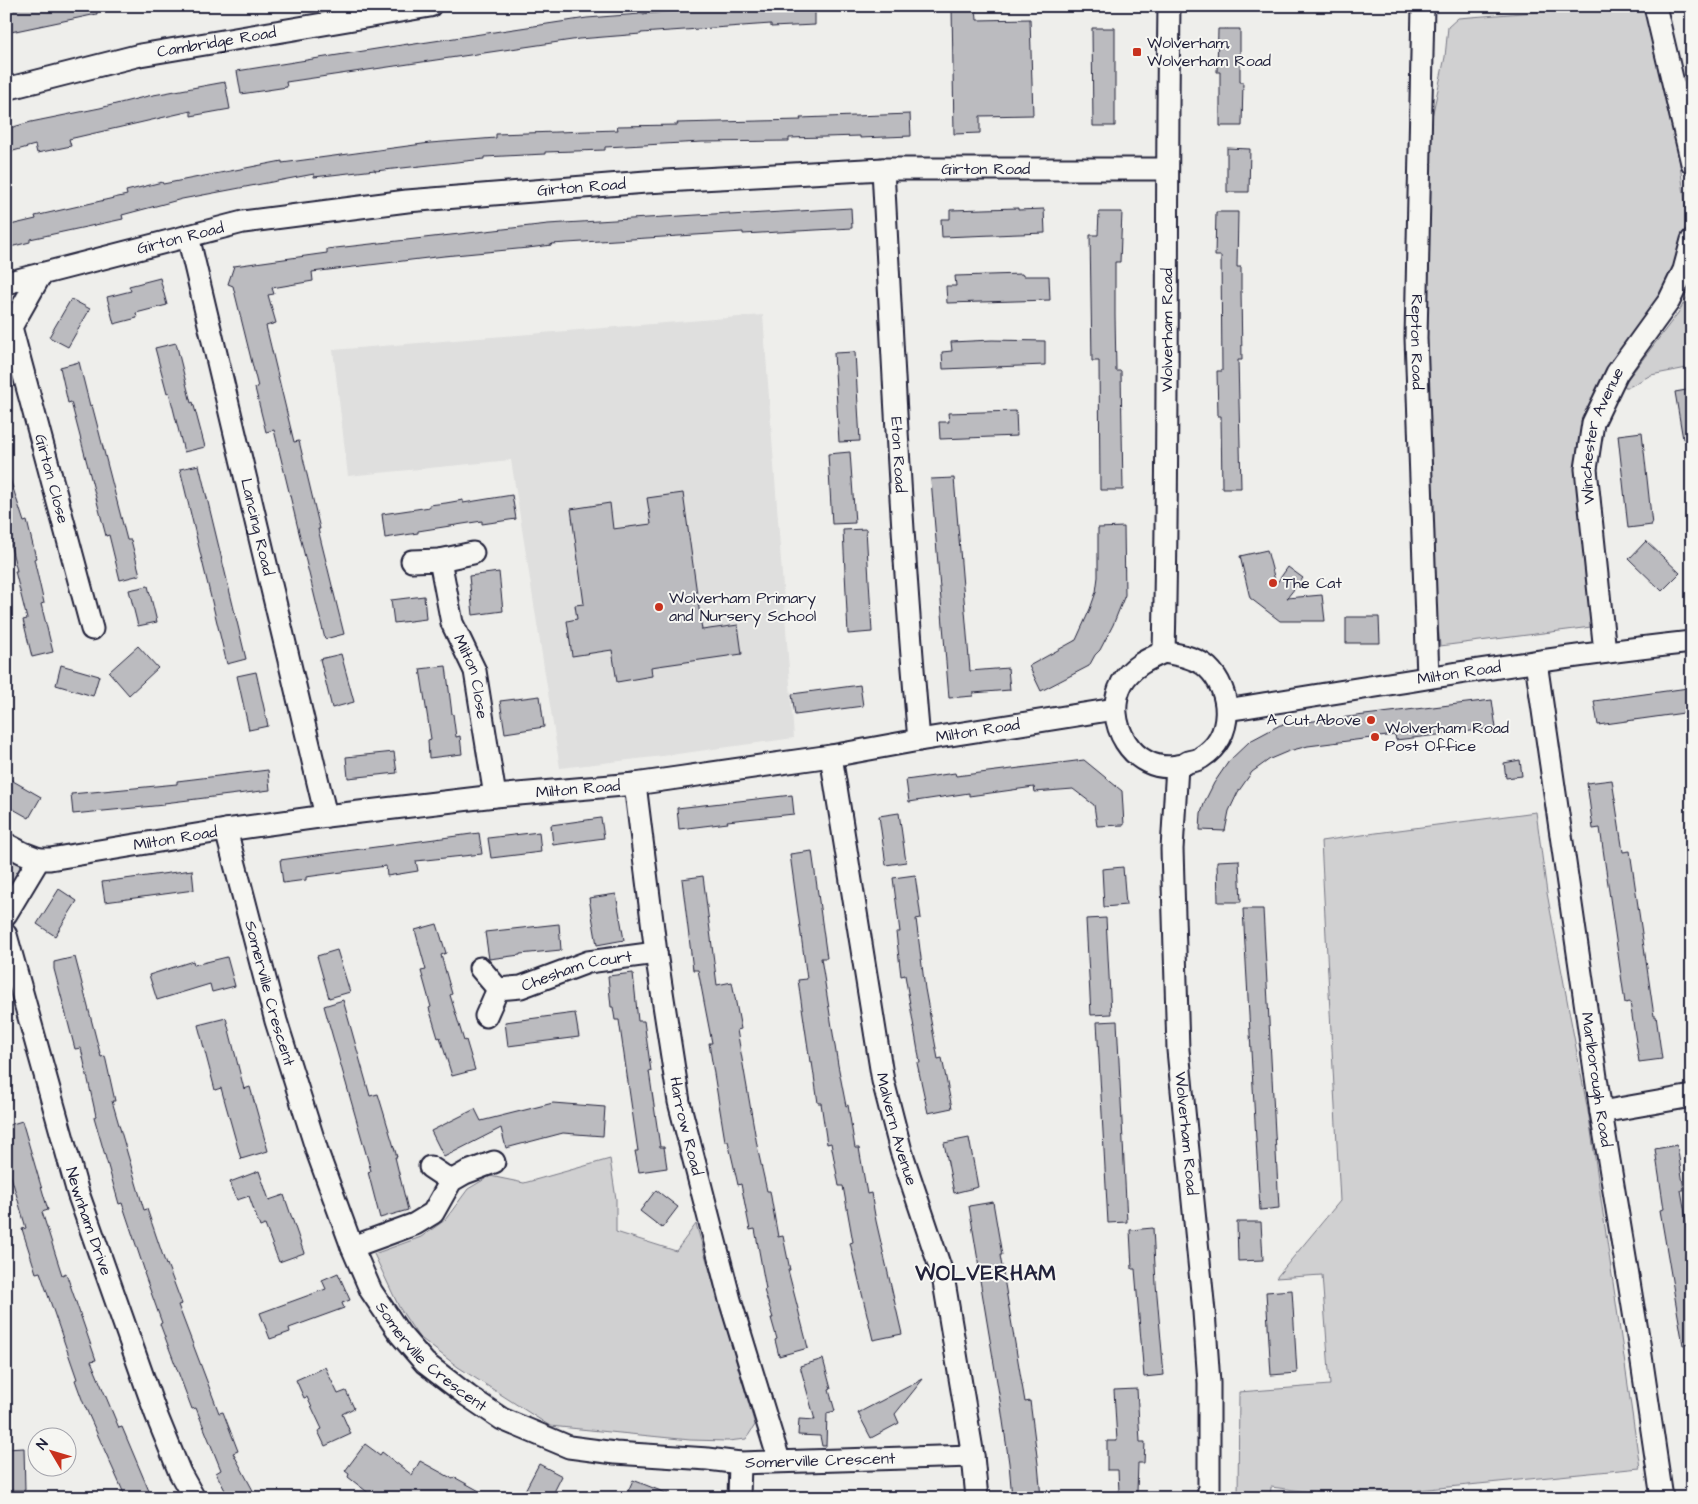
<svg xmlns="http://www.w3.org/2000/svg" width="1698" height="1504" viewBox="0 0 1698 1504" font-family="'Architects Daughter',sans-serif">
  <rect width="100%" height="100%" fill="#eeeeeb"/>
  <filter id="ink" filterUnits="userSpaceOnUse"><feTurbulence type="fractalNoise" baseFrequency=".02" numOctaves="2"/><feDisplacementMap in="SourceGraphic" scale="10" xChannelSelector="R" yChannelSelector="G"/><feConvolveMatrix kernelMatrix="1 2 1 2 8 2 1 2 1" color-interpolation-filters="sRGB"/></filter>
  <g filter="url(#ink)">
    <polygon fill="#dfdfde" points="763,315 794,738 663,756 560,768 511,460 348,476 333,350"/>
    <g fill="#d0d0d1" stroke="#797986">
      <polygon points="1591,6 1642,6 1645,11 1678,150 1687,216 1681,255 1667,291 1615,359 1580,500 1591,627 1440,646 1425,488 1430,126 1445,57 1448,27 1458,18 1574,9"/>
      <polygon points="1692,289 1692,367 1651,375 1629,387 1625,387 1624,384 1678,313"/>
      <polygon points="19,292 6,318 6,295"/>
      <path d="M1536 812 1547 893 1589 1117 1640 1468 1418 1490 1417 1498H1357L1271 1487 1270 1498H1238L1239 1392 1330 1385 1322 1275 1276 1278 1340 1201 1321 841C1392 830 1464 822 1536 812Z"/>
      <polygon points="6,854 27,866 10,895 6,884"/>
      <polygon points="610,1159 616,1199 616,1232 676,1251 696,1224 755,1425 746,1439 728,1441 690,1440 550,1426 458,1367 418,1336 399,1307 374,1254 421,1237 445,1220 468,1189 490,1176 524,1183"/>
    </g>
    <g fill="#bbbbbf" stroke="#22223b">
      <polygon points="28,6 97,6 97,14 6,33 6,11"/>
      <polygon points="748,6 815,6 815,25 771,27 771,24 641,33 641,34 579,39 286,82 287,87 241,94 237,71 408,44 408,45 587,18"/>
      <polygon points="952,6 976,6 977,20 1030,19 1033,115 980,116 980,133 954,134"/>
      <polygon points="1092,28 1115,28 1115,126 1093,126"/>
      <polygon points="1218,29 1240,29 1240,82 1243,82 1242,126 1220,126 1220,72 1217,72"/>
      <polygon points="225,82 230,109 191,116 191,111 69,139 71,146 37,153 35,145 6,153 6,129 31,122 100,108 148,96"/>
      <polygon points="910,114 911,136 860,138 860,136 825,137 789,138 789,141 702,142 605,147 605,150 545,152 545,154 484,157 484,159 375,171 375,170 314,177 314,174 182,199 122,215 123,219 30,239 30,242 6,248 6,226 36,219 35,216 127,195 126,191 162,182 163,184 282,161 282,163 430,143 496,138 496,134 618,130 617,126 678,125 677,123 801,120 800,118"/>
      <polygon points="1227,148 1250,149 1249,192 1227,192"/>
      <polygon points="851,208 852,228 743,234 743,232 551,244 552,245 528,248 444,256 312,272 313,281 272,288 274,294 268,295 276,323 266,326 294,442 299,441 320,529 318,529 344,634 325,639 274,430 266,432 255,388 258,387 233,286 228,284 234,266 327,253 327,249 548,224 730,213 730,215"/>
      <polygon points="1018,208 1018,210 1044,209 1045,233 942,237 941,219 950,219 950,210"/>
      <polygon points="1099,212 1122,212 1120,262 1115,262 1115,315 1116,371 1121,371 1123,490 1100,490 1099,361 1092,361 1090,235 1098,235"/>
      <polygon points="1216,212 1238,212 1237,267 1241,267 1241,290 1242,360 1238,360 1241,488 1222,488 1221,416 1218,416 1217,371 1222,371 1221,256 1215,256"/>
      <polygon points="1022,274 1023,276 1049,276 1050,300 947,303 946,286 956,286 955,276"/>
      <polygon points="160,278 167,305 136,313 137,318 114,324 107,297 131,291 129,286"/>
      <polygon points="71,299 90,309 68,347 49,337"/>
      <polygon points="992,340 1045,341 1045,365 943,369 942,352 952,351 951,342"/>
      <polygon points="176,343 191,403 193,402 205,447 184,452 169,392 167,393 155,348"/>
      <polygon points="855,352 860,441 839,442 834,353"/>
      <polygon points="79,362 90,406 92,405 127,540 131,540 140,575 120,580 109,535 106,536 71,402 68,403 60,367"/>
      <polygon points="1692,389 1692,438 1683,439 1675,392"/>
      <polygon points="1016,411 1017,436 940,439 939,422 949,422 948,413"/>
      <polygon points="1642,432 1652,525 1628,528 1618,435"/>
      <polygon points="850,452 855,523 832,524 828,454"/>
      <polygon points="199,465 246,659 227,664 180,469"/>
      <polygon points="954,478 970,671 1008,668 1010,690 973,693 973,696 949,698 931,479"/>
      <polygon points="6,479 10,479 24,522 27,521 36,558 34,559 44,603 41,604 53,652 32,657 23,620 27,619 15,571 17,571 6,527"/>
      <polygon points="683,493 702,630 738,625 742,654 651,667 652,676 617,682 612,650 572,656 567,621 577,619 575,605 584,604 571,509 610,503 613,529 651,524 647,498"/>
      <polygon points="512,495 516,519 482,524 482,521 418,531 418,533 385,538 382,514 430,507 429,505 446,503 463,500 463,503"/>
      <polygon points="1124,527 1125,595 1113,625 1100,650 1095,655 1089,666 1041,691 1029,666 1076,640 1090,609 1096,592 1098,577 1098,528"/>
      <polygon points="866,529 872,632 848,634 843,530"/>
      <polygon points="1646,541 1680,573 1662,591 1629,559"/>
      <polygon points="1267,550 1276,584 1288,567 1303,578 1287,598 1322,595 1325,621 1280,621 1250,598 1240,556"/>
      <polygon points="499,572 503,611 473,615 469,576"/>
      <polygon points="148,586 157,622 138,626 129,590"/>
      <polygon points="424,596 426,619 394,623 391,600"/>
      <polygon points="1346,617 1379,617 1380,643 1346,643"/>
      <polygon points="138,646 158,668 129,695 109,672"/>
      <polygon points="341,654 354,702 332,708 320,659"/>
      <polygon points="61,665 99,676 93,696 56,685"/>
      <polygon points="446,666 452,714 453,714 456,737 460,736 462,754 429,758 428,740 431,739 420,669"/>
      <polygon points="256,672 268,726 249,730 237,676"/>
      <polygon points="860,685 863,706 795,715 792,694"/>
      <polygon points="1688,688 1691,712 1598,725 1594,701"/>
      <polygon points="540,696 544,727 505,733 500,701"/>
      <polygon points="1492,700 1496,728 1396,740 1395,735 1308,746 1289,751 1270,759 1252,772 1238,792 1229,811 1225,831 1200,830 1201,813 1205,801 1214,783 1229,761 1250,741 1280,725"/>
      <polygon points="394,752 397,773 348,778 346,757"/>
      <polygon points="1084,760 1122,791 1124,825 1097,826 1094,805 1073,789 1035,792 1034,787 969,796 969,793 909,802 906,780 955,773 956,776"/>
      <polygon points="1520,760 1522,776 1506,778 1504,763"/>
      <polygon points="268,770 270,790 164,803 164,805 73,814 71,794 177,784 177,781"/>
      <polygon points="6,777 41,797 29,818 6,805"/>
      <polygon points="1612,780 1623,852 1630,851 1654,1016 1656,1016 1662,1059 1639,1062 1630,1002 1625,1003 1600,828 1593,829 1587,783"/>
      <polygon points="792,795 794,814 727,821 728,823 679,829 677,808"/>
      <polygon points="899,813 906,862 886,865 879,816"/>
      <polygon points="601,818 604,838 553,845 551,825"/>
      <polygon points="539,832 541,852 491,858 488,838"/>
      <polygon points="479,833 482,854 416,861 418,871 387,876 386,866 306,877 306,880 283,883 280,860"/>
      <polygon points="812,851 827,958 821,958 838,1065 846,1106 848,1105 855,1148 859,1148 867,1194 871,1193 876,1221 902,1334 873,1340 850,1243 853,1242 843,1186 839,1186 831,1143 827,1144 821,1103 818,1103 812,1062 810,1062 798,980 807,979 790,854"/>
      <polygon points="1239,860 1241,902 1218,902 1217,861"/>
      <polygon points="1123,867 1126,905 1104,907 1102,869"/>
      <polygon points="192,870 194,890 105,902 102,882"/>
      <polygon points="915,875 921,918 916,919 925,989 938,1059 942,1058 952,1108 928,1113 917,1063 920,1063 905,975 901,976 896,932 900,932 893,878"/>
      <polygon points="703,876 717,985 732,982 741,1029 737,1030 758,1151 767,1191 770,1191 778,1237 783,1236 790,1270 788,1270 808,1348 779,1356 775,1340 777,1339 771,1318 773,1318 764,1290 766,1289 755,1229 750,1230 741,1184 738,1185 728,1141 725,1141 709,1043 712,1043 706,1012 698,970 693,970 682,879"/>
      <polygon points="59,889 77,901 55,936 37,924"/>
      <polygon points="616,894 624,940 597,945 589,898"/>
      <polygon points="1243,909 1263,909 1279,1208 1260,1210"/>
      <polygon points="1106,918 1111,1014 1091,1015 1086,919"/>
      <polygon points="437,924 446,953 441,955 452,994 450,995 464,1041 466,1040 475,1070 452,1076 440,1037 438,1038 429,1008 431,1007 421,971 426,970 415,930"/>
      <polygon points="559,924 561,950 520,954 520,955 489,959 485,932"/>
      <polygon points="337,950 350,992 329,998 317,956"/>
      <polygon points="75,957 101,1057 105,1056 115,1101 112,1101 144,1210 147,1209 166,1265 167,1264 182,1304 178,1305 219,1413 223,1412 238,1451 233,1453 257,1498 229,1498 216,1473 221,1470 196,1408 192,1409 160,1324 162,1323 144,1273 145,1272 122,1203 119,1204 94,1117 96,1116 81,1048 75,1049 54,969 54,962"/>
      <polygon points="227,957 235,986 212,992 210,984 157,1000 149,975 193,961 194,965"/>
      <polygon points="633,973 638,1021 644,1021 651,1071 649,1071 660,1147 664,1147 667,1168 639,1172 635,1151 638,1151 619,1020 615,1020 613,1007 611,1007 608,976"/>
      <polygon points="343,1000 370,1096 378,1094 397,1157 395,1157 408,1210 380,1218 368,1172 371,1171 324,1006"/>
      <polygon points="575,1013 579,1037 508,1046 505,1022"/>
      <polygon points="226,1018 244,1089 250,1087 268,1151 241,1159 221,1088 215,1090 198,1025"/>
      <polygon points="1117,1021 1127,1222 1108,1223 1097,1022"/>
      <polygon points="553,1103 605,1107 603,1136 563,1133 506,1148 501,1128 444,1157 431,1131 475,1109 481,1121"/>
      <polygon points="22,1121 48,1210 42,1212 62,1275 66,1273 96,1360 91,1361 119,1428 122,1427 149,1491 134,1498 126,1498 83,1402 75,1380 77,1379 40,1272 36,1273 22,1229 26,1228 6,1159 6,1126"/>
      <polygon points="969,1138 978,1187 954,1193 944,1143"/>
      <polygon points="1677,1145 1684,1190 1681,1190 1692,1253 1692,1344 1683,1345 1660,1210 1664,1209 1655,1149"/>
      <polygon points="259,1171 269,1200 284,1195 304,1253 279,1262 265,1225 260,1227 249,1196 237,1200 230,1182"/>
      <polygon points="656,1190 678,1207 662,1228 640,1211"/>
      <polygon points="993,1202 1002,1255 1000,1255 1025,1402 1030,1401 1038,1464 1041,1498 1012,1498 1009,1463 1000,1400 978,1268 979,1267 969,1206"/>
      <polygon points="1237,1222 1261,1222 1263,1260 1238,1261"/>
      <polygon points="1153,1228 1156,1284 1164,1375 1144,1377 1135,1269 1132,1269 1130,1230"/>
      <polygon points="338,1273 350,1300 342,1303 344,1308 289,1328 290,1332 270,1339 260,1313 326,1289 322,1280"/>
      <polygon points="1292,1290 1297,1373 1271,1375 1266,1292"/>
      <polygon points="823,1359 831,1389 829,1390 835,1411 827,1413 826,1446 822,1446 820,1436 798,1435 799,1419 815,1420 800,1366"/>
      <polygon points="325,1367 338,1394 346,1391 354,1408 342,1414 351,1434 325,1446 318,1431 322,1429 307,1397 304,1398 296,1380"/>
      <polygon points="923,1379 895,1414 899,1423 871,1438 858,1413"/>
      <polygon points="1137,1389 1140,1442 1145,1442 1144,1463 1138,1463 1137,1492 1119,1492 1118,1470 1107,1470 1107,1441 1117,1441 1114,1390"/>
      <polygon points="365,1444 380,1455 382,1452 412,1475 420,1461 453,1479 454,1477 492,1498 375,1498 348,1477 349,1474 345,1471"/>
      <polygon points="24,1448 25,1490 6,1490 6,1449"/>
      <polygon points="539,1464 562,1476 551,1498 521,1498"/>
      <polygon points="633,1480 676,1497 676,1498 625,1498"/>
    </g>
    <g fill="none" stroke-linecap="round" stroke-linejoin="round">
      <g stroke="#22223b" stroke-width="25">
        <g id="street">
          <path id="s1" d="M1423 6 1416 338 1428 677"/>
          <polyline points="1655,6 1692,163"/>
          <path id="s2" d="M6 89 140 55 430 6"/>
          <path id="s3" d="M883 169C893 360 902 550 919 740"/>
          <path id="s4" d="M188 236 326 816"/>
          <path id="s5" d="M41 274 11 327 92 629"/>
          <path id="s6" d="M6 283 243 222 407 201 646 182 883 169H1167"/>
          <polyline points="440,560 473,553"/>
          <path id="s7" d="M412 561 440 560 452 623 475 671 495 796"/>
          <path id="s8" d="M1164 652C1169 436 1166 221 1169 6"/>
          <path d="M1164 652C1178 655 1195 657 1207 667 1233 691 1234 737 1202 757 1199 760 1193 761 1188 762 1185 764 1181 766 1177 766 1133 774 1102 721 1122 683 1131 667 1148 659 1164 652Z"/>
          <path id="s9" d="M1605 652 1586 469 1593 423 1617 373 1669 301 1684 270 1692 240"/>
          <path id="s10" d="M1536 662 1601 1112 1640 1349 1662 1498"/>
          <path id="s11" d="M1227 710C1381 685 1536 659 1692 642"/>
          <path id="s12" d="M831 756 883 1081 901 1151 943 1276 973 1456 977 1498"/>
          <path id="s13" d="M1177 766 1172 849 1178 1050 1204 1312 1209 1383V1498"/>
          <path id="s14" d="M635 784 656 953 679 1102 730 1300 779 1460"/>
          <path id="s15" d="M226 830 276 1021 318 1154 352 1247 371 1291 400 1334 425 1363 468 1396 502 1419 569 1447 615 1453 708 1459 740 1463 973 1456"/>
          <polyline points="6,844 23,853 39,859"/>
          <path id="s16" d="M6 914 39 859H50L226 830 326 816 495 796 635 784 831 756 919 740 1115 709"/>
          <path id="s17" d="M6 935 78 1193 156 1414 180 1473 194 1498"/>
          <polyline points="480,968 498,989"/>
          <path id="s18" d="M486 1016 498 989 521 987 588 962 656 953"/>
          <polyline points="1601,1112 1692,1096"/>
          <polyline points="430,1167 451,1181"/>
          <polyline points="352,1247 415,1224 433,1213 451,1181 465,1173 494,1162"/>
          <polyline points="739,1498 740,1463"/>
        </g>
      </g>
      <use href="#street" stroke="#f6f6f2" stroke-width="21"/>
    </g>
  </g>
  <g fill="#c8321e" stroke="#f6f6f2" stroke-width="2">
    <rect x="1132" y="47" width="10" height="10" rx="2.5"/>
    <circle cx="1273" cy="583" r="5"/>
    <circle cx="659" cy="607" r="5"/>
    <circle cx="1371" cy="720" r="5"/>
    <circle cx="1375" cy="737" r="5"/>
  </g>
  <g text-anchor="middle" dominant-baseline="central" stroke-width="4" stroke-linejoin="round" paint-order="stroke">
    <g font-size="16" fill="#22223b" stroke="#f6f6f2">
      <text stroke="none"><textPath href="#s2" startOffset="216">Cambridge Road</textPath></text>
      <text stroke="none"><textPath href="#s6" startOffset="990">Girton Road</textPath></text>
      <text stroke="none"><textPath href="#s6" startOffset="585">Girton Road</textPath></text>
      <text stroke="none"><textPath href="#s6" startOffset="180">Girton Road</textPath></text>
      <text stroke="none"><textPath href="#s8" startOffset="322">Wolverham Road</textPath></text>
      <text stroke="none"><textPath href="#s1" startOffset="336">Repton Road</textPath></text>
      <text stroke="none"><textPath href="#s9" startOffset="220">Winchester Avenue</textPath></text>
      <text stroke="none"><textPath href="#s3" startOffset="286">Eton Road</textPath></text>
      <text stroke="none"><textPath href="#s5" startOffset="218">Girton Close</textPath></text>
      <text stroke="none"><textPath href="#s4" startOffset="299">Lancing Road</textPath></text>
      <text stroke="none"><textPath href="#s11" startOffset="235">Milton Road</textPath></text>
      <text stroke="none"><textPath href="#s7" startOffset="150">Milton Close</textPath></text>
      <text stroke="none"><textPath href="#s16" startOffset="1012">Milton Road</textPath></text>
      <text stroke="none"><textPath href="#s16" startOffset="608">Milton Road</textPath></text>
      <text stroke="none"><textPath href="#s16" startOffset="202">Milton Road</textPath></text>
      <text stroke="none"><textPath href="#s18" startOffset="111">Chesham Court</textPath></text>
      <text stroke="none"><textPath href="#s15" startOffset="169">Somerville Crescent</textPath></text>
      <text stroke="none"><textPath href="#s10" startOffset="422">Marlborough Road</textPath></text>
      <text stroke="none"><textPath href="#s14" startOffset="346">Harrow Road</textPath></text>
      <text stroke="none"><textPath href="#s12" startOffset="379">Malvern Avenue</textPath></text>
      <text stroke="none"><textPath href="#s13" startOffset="368">Wolverham Road</textPath></text>
      <text stroke="none"><textPath href="#s17" startOffset="298">Newnham Drive</textPath></text>
      <text stroke="none"><textPath href="#s15" startOffset="574">Somerville Crescent</textPath></text>
      <text stroke="none"><textPath href="#s15" startOffset="994">Somerville Crescent</textPath></text>
    </g>
    <g font-size="16" fill="#22223b" stroke="#f6f6f2" text-anchor="start">
      <text x="1147" y="43">Wolverham,<tspan x="1147" dy="18">Wolverham Road</tspan></text>
      <text x="1283" y="583">The Cat</text>
      <text x="669" y="598">Wolverham Primary<tspan x="669" dy="18">and Nursery School</tspan></text>
      <text x="1361" y="720" text-anchor="end">A Cut Above</text>
      <text x="1385" y="728">Wolverham Road<tspan x="1385" dy="18">Post Office</tspan></text>
    </g>
    <g font-size="21" font-weight="bold" letter-spacing="1" fill="#22223b" stroke="#f6f6f2">
      <text x="986" y="1273">WOLVERHAM</text>
    </g>
  </g>
  <rect width="1698" height="1504" fill="none" stroke="#f6f6f2" stroke-width="25"/>
  <rect x="12" y="12" width="1673" height="1479" fill="none" stroke="#22223b" stroke-width="2" filter="url(#ink)"/>
  <g transform="translate(52 1452) rotate(308)"><circle r="24" fill="#f6f6f2" stroke="#a1a1a9"/>
  <path d="M0-4L9 19L0 12L-9 19Z" fill="#c8321e"/>
  <text y="-8" font-size="14" font-weight="bold" text-anchor="middle" fill="#22223b">N</text>
  </g>
</svg>
